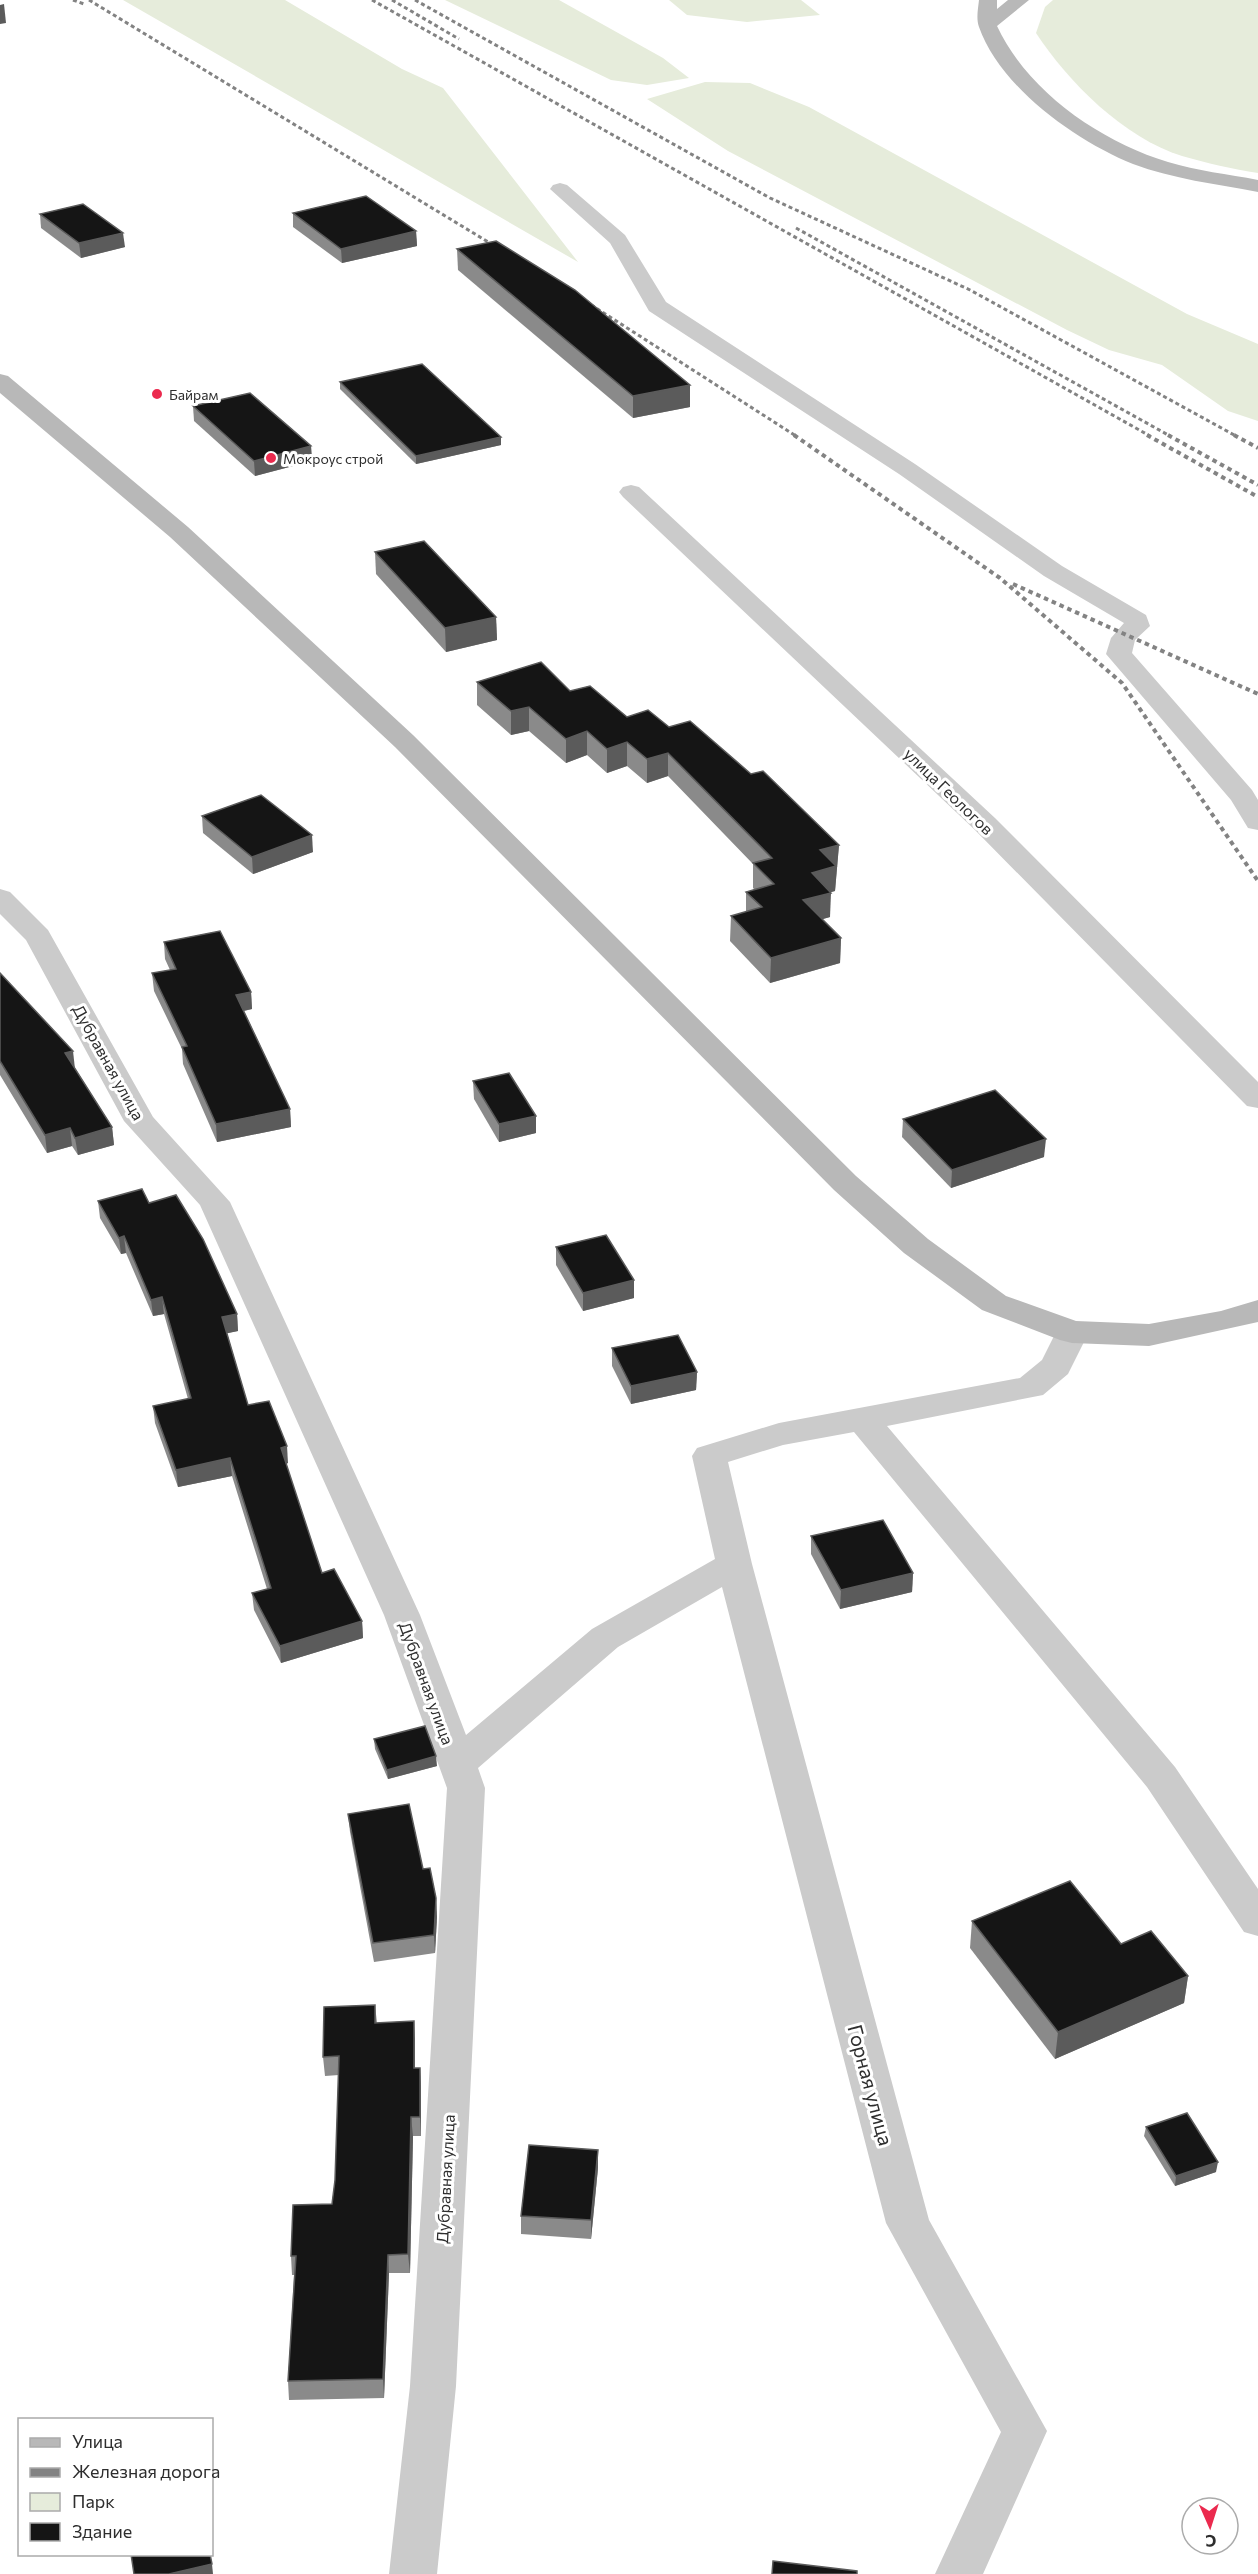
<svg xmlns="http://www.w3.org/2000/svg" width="1258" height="2574" viewBox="0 0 1258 2574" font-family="Commissioner,sans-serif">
  <rect width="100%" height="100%" fill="#fff"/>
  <g fill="#e6ecdb">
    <polygon points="123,0 285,0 402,69 443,88 578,262"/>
    <polygon points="445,0 559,0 663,58 689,78 647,85 611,80"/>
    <polygon points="669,0 801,0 820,15 747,22 687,15"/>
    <path d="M1053 0H1258V173C1233 169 1206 163 1182 156 1124 138 1068 82 1036 33L1045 7Z"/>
    <polygon points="705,82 750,83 809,107 1187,314 1258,344 1258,421 1228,411 1162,365 1109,350 1067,330 728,151 647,99"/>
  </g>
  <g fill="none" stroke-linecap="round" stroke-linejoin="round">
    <g fill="#cbcbcb" fill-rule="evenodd">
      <polygon points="560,183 567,185 625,235 666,302 915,464 1062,566 1146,615 1150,626 1135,640 1132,653 1252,790 1258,800 1258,830 1248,828 1231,800 1106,654 1111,638 1124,623 1044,576 899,474 649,311 610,243 550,189 553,185"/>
      <polygon points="631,485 639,487 995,818 1258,1082 1258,1108 1247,1106 975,830 623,497 619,492 623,487"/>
      <polygon points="0,889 10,892 48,930 153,1117 230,1202 420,1615 466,1735 592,1629 715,1559 692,1456 697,1448 779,1423 1020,1378 1042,1360 1060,1324 1072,1321 1084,1324 1089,1332 1068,1374 1043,1395 887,1426 1175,1767 1258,1889 1258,1936 1244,1932 1147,1787 854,1432 783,1445 728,1462 752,1564 929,2220 1047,2431 983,2574 935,2574 1001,2432 886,2223 722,1587 618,1647 478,1768 485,1788 456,2386 437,2574 389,2574 410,2386 447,1788 384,1615 200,1205 124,1121 26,940 0,914"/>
    </g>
    <g fill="#b8b8b8" fill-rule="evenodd">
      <path d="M979 0H997V9L1008 0H1029L997 26C1028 92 1100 141 1168 162 1197 171 1228 174 1258 180V192C1216 184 1173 179 1133 164 1076 141 1000 87 979 27 976 19 978 9 979 0Z"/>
      <polygon points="0,374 8,376 188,527 413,735 856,1176 928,1239 1006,1296 1076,1321 1149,1324 1221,1311 1258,1300 1258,1322 1149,1346 1072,1343 1060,1340 982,1310 904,1253 834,1190 395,747 170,537 0,393"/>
    </g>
    <g stroke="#838383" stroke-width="3" stroke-dasharray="4 3" stroke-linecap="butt">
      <polyline points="73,0 84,4"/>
      <polyline points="89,0 503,251"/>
      <polyline points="372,0 1150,436"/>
      <polyline points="392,0 459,39"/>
      <polyline points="415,0 770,198 970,290 1236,436"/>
      <polyline points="796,228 1170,436"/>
      <polyline points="585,301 796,436"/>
    </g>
    <g stroke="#838383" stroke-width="4" stroke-dasharray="4.5 4" stroke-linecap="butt">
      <polyline points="794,435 1000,578 1122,683 1258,881"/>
      <polyline points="1147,435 1258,497"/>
      <polyline points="1168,435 1258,485"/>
      <polyline points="1234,435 1258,448"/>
      <polyline points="1013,584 1258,694"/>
    </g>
  </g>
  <g fill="#8a8a8a">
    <polygon points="293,213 416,231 417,246 342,263 293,227"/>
    <polygon points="40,214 125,247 81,258 41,228"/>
    <polygon points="457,249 690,385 690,407 633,418 458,270"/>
    <polygon points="340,382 501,445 416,464 340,389"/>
    <polygon points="193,406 311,446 312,461 255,476 194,421"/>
    <polygon points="375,552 496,617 497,640 446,652 376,574"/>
    <polygon points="477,682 570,691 627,717 669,727 751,774 839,845 835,891 830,892 830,917 822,919 841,938 840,963 770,983 730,941 731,916 746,912 746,892 755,890 753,888 753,864 668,776 647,783 627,766 607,773 587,755 566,763 529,731 511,735 477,705"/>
    <polygon points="202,816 313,852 253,874 203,833"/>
    <polygon points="164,942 251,992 252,1009 244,1011 290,1109 291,1127 217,1142 183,1064 182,1049 154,991 152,973 170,970 165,959"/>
    <polygon points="0,973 75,1068 112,1127 114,1145 78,1155 72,1146 47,1153 0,1075"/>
    <polygon points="473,1081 536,1116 536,1133 499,1142 474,1099"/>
    <polygon points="903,1119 1044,1157 951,1188 902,1137"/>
    <polygon points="98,1201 149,1203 237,1314 238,1331 227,1333 248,1405 288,1463 286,1464 322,1573 362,1621 363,1638 281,1663 254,1610 252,1593 267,1589 232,1476 178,1487 155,1423 153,1406 188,1399 164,1314 153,1316 126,1253 121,1254 100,1218"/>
    <polygon points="556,1247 634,1280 634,1298 583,1311 556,1265"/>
    <polygon points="612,1348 697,1372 696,1390 631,1404 612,1366"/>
    <polygon points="811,1536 913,1573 912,1592 840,1609 811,1554"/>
    <polygon points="374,1739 437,1766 388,1779 375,1749"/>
    <polygon points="348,1814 423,1869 436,1898 437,1917 435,1953 374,1962 350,1832"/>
    <polygon points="972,1921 1121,1944 1188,1976 1184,2003 1055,2059 970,1948"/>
    <polygon points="375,2005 377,2023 415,2039 415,2068 420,2068 421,2087 421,2136 413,2136 410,2273 389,2273 384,2398 289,2400 288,2381 294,2275 292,2275 291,2256 332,2204 335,2180 339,2075 325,2076 323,2057"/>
    <polygon points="1146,2127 1216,2172 1175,2186 1144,2136"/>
    <polygon points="598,2168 591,2239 521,2234 521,2216"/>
  </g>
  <g fill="#5b5b5b">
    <polygon points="4,4 6,23 0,24 0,5"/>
    <polygon points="416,231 417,246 342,263 341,249"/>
    <polygon points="123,233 125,247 81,258 79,243"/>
    <polygon points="690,385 690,407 633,418 633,396"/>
    <polygon points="501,437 501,445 416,464 416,456"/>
    <polygon points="311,446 312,461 255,476 254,461"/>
    <polygon points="496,617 497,640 446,652 445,628"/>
    <polygon points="529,707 529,731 511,735 511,711"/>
    <polygon points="587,731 587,755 566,763 566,739"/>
    <polygon points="627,742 627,766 607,773 607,749"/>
    <polygon points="668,753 668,776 647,783 647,759"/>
    <polygon points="312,835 313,852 253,874 252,857"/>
    <polygon points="839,845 835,891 811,898 812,873 820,850"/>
    <polygon points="831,893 830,917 803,925 803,900"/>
    <polygon points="841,938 840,963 770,983 771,958"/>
    <polygon points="251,992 252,1009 238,1012 236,995"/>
    <polygon points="73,1051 75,1069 65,1053"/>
    <polygon points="290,1109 291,1127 217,1142 216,1124"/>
    <polygon points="536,1116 536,1133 499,1142 499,1124"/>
    <polygon points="112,1127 114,1145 78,1155 75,1138"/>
    <polygon points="70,1128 72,1146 47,1153 45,1135"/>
    <polygon points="1046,1139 1044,1157 951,1188 952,1170"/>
    <polygon points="124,1236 126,1253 121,1254 119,1238"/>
    <polygon points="634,1280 634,1298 583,1311 583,1293"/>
    <polygon points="162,1297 164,1314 153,1316 151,1300"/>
    <polygon points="237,1314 238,1331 224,1334 222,1317"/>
    <polygon points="697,1372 696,1390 631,1404 631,1386"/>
    <polygon points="287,1446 288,1463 282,1465 281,1448"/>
    <polygon points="230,1458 232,1476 178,1487 176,1470"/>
    <polygon points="913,1573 912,1592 840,1609 841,1590"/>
    <polygon points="362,1621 363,1638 281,1663 280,1646"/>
    <polygon points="436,1756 437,1766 388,1779 387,1770"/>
    <polygon points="436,1898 437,1917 435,1953 434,1935"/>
    <polygon points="1188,1976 1184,2003 1055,2059 1058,2032"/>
    <polygon points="414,2021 415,2039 415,2087 414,2068"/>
    <polygon points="420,2068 421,2087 421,2136 420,2117"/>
    <polygon points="411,2117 413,2136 410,2273 408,2254"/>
    <polygon points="598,2150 598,2168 591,2239 591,2220"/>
    <polygon points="1218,2162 1216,2172 1175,2186 1176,2176"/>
    <polygon points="388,2255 389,2273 384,2398 383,2379"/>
    <polygon points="212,2564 213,2574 169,2574"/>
  </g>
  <g fill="#151515" stroke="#5b5b5b" stroke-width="1.5">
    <polygon points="366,196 416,231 341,249 293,213"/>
    <polygon points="83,204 123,233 79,243 40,214"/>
    <polygon points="496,241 575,290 690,385 633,396 457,249"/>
    <polygon points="422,364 501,437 416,456 340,382"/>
    <polygon points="250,393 311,446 254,461 193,406"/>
    <polygon points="424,541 496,617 445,628 375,552"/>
    <polygon points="541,662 570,691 590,686 627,717 648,710 669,727 690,721 751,774 763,771 839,845 820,850 836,866 812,873 831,893 803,900 841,938 771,958 731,916 762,907 746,892 774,884 753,863 772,858 668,753 647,759 627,742 607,749 587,731 566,739 529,707 511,711 477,682"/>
    <polygon points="261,795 312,835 252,857 202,816"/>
    <polygon points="220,931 251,992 236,995 290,1109 216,1124 182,1047 187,1046 152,973 176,969 164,942"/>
    <polygon points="0,973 73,1051 65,1053 112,1127 75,1138 70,1128 45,1135 0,1061"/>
    <polygon points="509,1073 536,1116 499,1124 473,1081"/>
    <polygon points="995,1090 1046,1139 952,1170 903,1119"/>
    <polygon points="142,1189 149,1203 176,1195 203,1239 237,1314 222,1317 248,1405 269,1401 287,1446 281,1448 322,1573 334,1569 362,1621 280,1646 252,1593 271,1588 230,1458 176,1470 153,1406 191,1398 162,1297 151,1300 124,1236 119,1238 98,1201"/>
    <polygon points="606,1235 634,1280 583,1293 556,1247"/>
    <polygon points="678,1335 697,1372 631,1386 612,1348"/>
    <polygon points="883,1520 913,1573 841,1590 811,1536"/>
    <polygon points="425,1726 436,1756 387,1770 374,1739"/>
    <polygon points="409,1804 423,1869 430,1868 436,1898 434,1935 373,1943 348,1814"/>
    <polygon points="1070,1881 1121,1944 1151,1931 1188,1976 1058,2032 972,1921"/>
    <polygon points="375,2005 375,2023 414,2021 414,2068 420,2068 420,2117 411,2117 408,2254 388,2255 383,2379 288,2381 296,2256 291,2256 293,2205 332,2204 335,2180 339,2056 323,2057 324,2007"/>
    <polygon points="1187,2113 1218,2162 1176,2176 1146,2127"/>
    <polygon points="529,2145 598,2150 591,2220 521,2216"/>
    <polygon points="131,2554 210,2554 212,2564 169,2574 134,2574"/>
    <polygon points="773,2561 857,2571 857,2574 772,2574"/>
  </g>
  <g fill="#eb2a4e" stroke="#fff" stroke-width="2">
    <circle cx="157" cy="394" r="6"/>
    <circle cx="271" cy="458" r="6"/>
  </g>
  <g text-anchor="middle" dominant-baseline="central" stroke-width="6" stroke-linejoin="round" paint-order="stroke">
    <g font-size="14" fill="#2e2e2e" stroke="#fff" text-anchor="start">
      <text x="169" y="394">Байрам</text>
      <text x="283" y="458">Мокроус строй</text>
    </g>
    <g font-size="16" fill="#2e2e2e" stroke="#fff">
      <text transform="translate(949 791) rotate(44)">улица Геологов</text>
      <text transform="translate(109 1062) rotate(61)">Дубравная улица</text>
      <text transform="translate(427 1683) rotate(70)">Дубравная улица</text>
      <text transform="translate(445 2179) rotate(-87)">Дубравная улица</text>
    </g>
    <g font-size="20" fill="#2e2e2e" stroke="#fff">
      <text transform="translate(871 2085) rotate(75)">Горная улица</text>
    </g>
  </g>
  <rect x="18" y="2418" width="195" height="138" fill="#ffffff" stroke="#ababab" stroke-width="1.5"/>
  <rect x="30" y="2438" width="30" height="9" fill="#b8b8b8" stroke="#ababab" stroke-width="1.5"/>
  <text x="72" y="2448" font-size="18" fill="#2e2e2e">Улица</text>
  <rect x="30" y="2468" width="30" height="9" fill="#838383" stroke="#ababab" stroke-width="1.5"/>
  <text x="72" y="2478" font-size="18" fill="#2e2e2e">Железная дорога</text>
  <rect x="30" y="2493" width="30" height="18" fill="#e6ecdb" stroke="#ababab" stroke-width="1.5"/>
  <text x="72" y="2508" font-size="18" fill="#2e2e2e">Парк</text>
  <rect x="30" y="2523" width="30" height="18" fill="#151515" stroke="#ababab" stroke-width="1.5"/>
  <text x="72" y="2538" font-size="18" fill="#2e2e2e">Здание</text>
  <g transform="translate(1210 2526) rotate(177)"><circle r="28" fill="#ffffff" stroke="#ababab" stroke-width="1.5"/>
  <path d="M0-4.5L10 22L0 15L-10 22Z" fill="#eb2a4e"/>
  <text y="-9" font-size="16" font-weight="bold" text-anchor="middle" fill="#2e2e2e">С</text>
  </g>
</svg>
